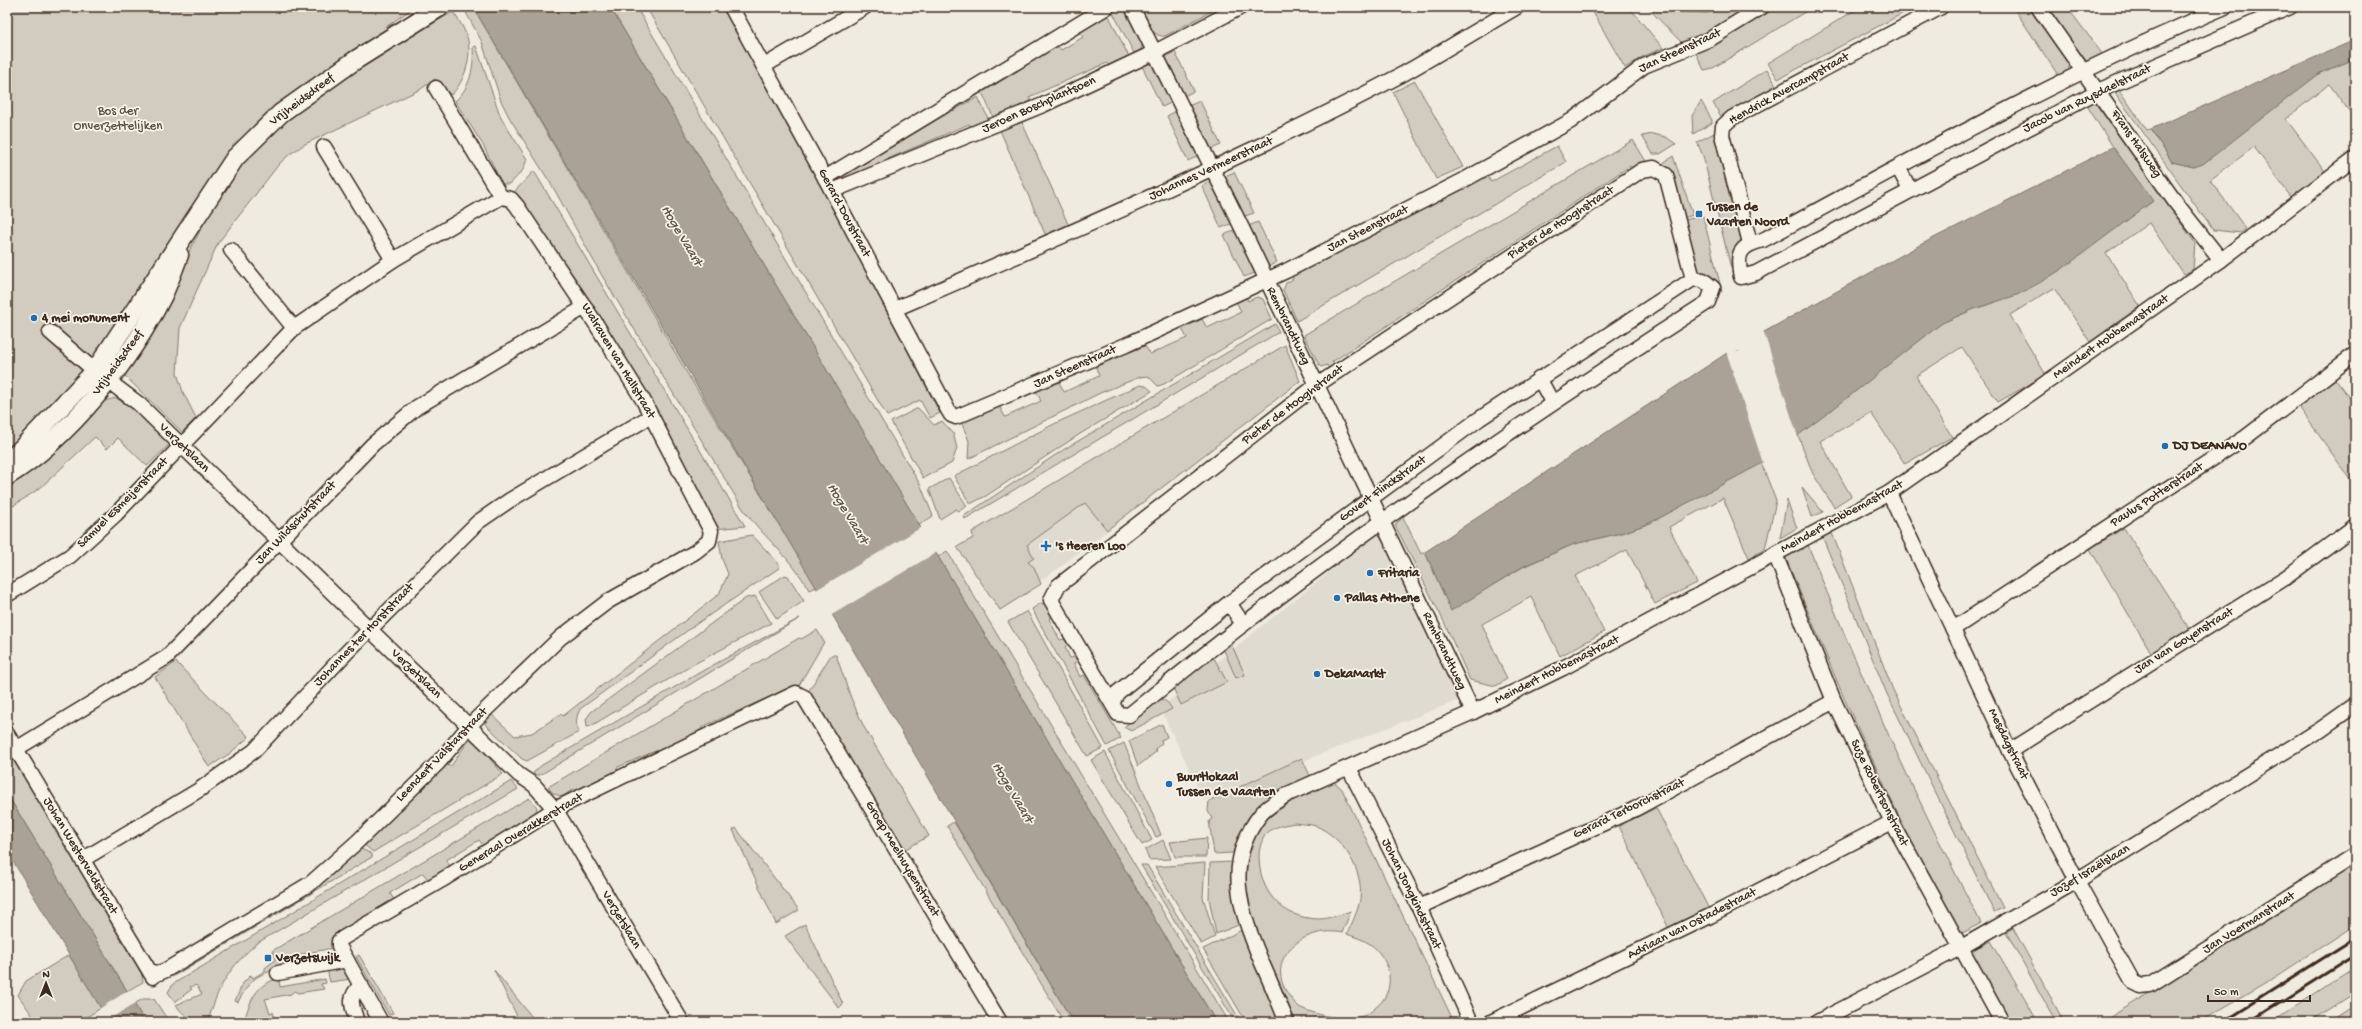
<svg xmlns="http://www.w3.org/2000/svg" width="2362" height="1029" viewBox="0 0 2362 1029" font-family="'Gochi Hand',sans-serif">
  <rect width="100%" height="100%" fill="#efebe0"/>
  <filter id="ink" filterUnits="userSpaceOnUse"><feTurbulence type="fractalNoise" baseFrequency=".025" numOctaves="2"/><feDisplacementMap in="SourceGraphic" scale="8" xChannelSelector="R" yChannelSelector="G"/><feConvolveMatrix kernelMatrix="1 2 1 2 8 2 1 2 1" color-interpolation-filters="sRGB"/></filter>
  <g filter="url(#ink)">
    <g fill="#e0dbd0">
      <polygon points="1086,495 1111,528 1056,570 1002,606 978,565"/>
      <polygon points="1380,531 1461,699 1204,800 1160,708"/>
    </g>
    <g fill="#d1cbc0" stroke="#867a6f" fill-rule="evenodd">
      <polygon points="7,7 414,7 386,27 425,10 340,61 299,89 231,152 208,182 113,333 102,344 72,385 7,451"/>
      <path d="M463 7H473L687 373 817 587 809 590C791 557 764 538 743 509L601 274 554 189 509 117 501 101 482 42Z"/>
      <polygon points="610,7 636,7 921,486 933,516 919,525"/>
      <polygon points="646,7 728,7 940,413 930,418 920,400 887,416"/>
      <path d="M1140 7H1219L1165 36C1151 38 1146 18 1140 7Z"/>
      <polygon points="1590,7 1629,7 1663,48 1642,57 1625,68"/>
      <polygon points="1647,7 1667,7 1686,12 1707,13 1727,7 1753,7 1703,37 1682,43"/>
      <polygon points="1770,7 1813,7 1713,68 1704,70 1695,51"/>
      <polygon points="1860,7 1915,7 1778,79 1768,63"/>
      <polygon points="2013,7 2029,7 2069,63 2069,71 2058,75"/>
      <polygon points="2045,7 2067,7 2103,55 2087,62"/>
      <polygon points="1121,8 1128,10 1143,44 1140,51 1134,53 1112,11"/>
      <path d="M453 12C458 19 463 26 466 34 474 53 465 82 451 95L435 79 421 89 305 144 290 154 279 164 218 243 180 328 177 373 183 392 196 418 182 432 124 375 227 179 249 149 351 70Z"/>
      <polygon points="1108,14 1129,57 1110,67 1107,63 1029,97 1031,101 993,117 981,90 1058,46 1061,50 1083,37 1080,32"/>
      <path d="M476 46 501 118 527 159 523 170 510 184H502L483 145 455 101C471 87 474 67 473 47Z"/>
      <polygon points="1175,52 1194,91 1182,97 1163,57"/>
      <polygon points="2355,59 2355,119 2329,84 2286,119 2325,171 2291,197 2254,147 2210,180 2246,229 2241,233 2213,230 2115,93 2119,90 2147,130 2151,129 2172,162 2194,167 2324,70"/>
      <polygon points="1154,60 1173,102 1162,107 1142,66"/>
      <polygon points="1767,69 1777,87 1722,118 1713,103"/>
      <polygon points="1415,81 1463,167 1436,179 1393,92"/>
      <polygon points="978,97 989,120 971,128 969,124 883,161 884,165 838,182 837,181 836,178 950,108 953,111"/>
      <polygon points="1200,101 1221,145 1209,150 1188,106"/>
      <polygon points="1701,101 1712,120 1712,123 1693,134 1692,116"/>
      <polygon points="2094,101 2195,243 2193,270 2184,274 2149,223 2106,253 2140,306 2090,342 2054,288 2010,315 2046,375 1998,402 1962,347 1916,376 1952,437 1905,464 1871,413 1820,441 1851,496 1834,507 1813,474 1798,435 1942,323 1974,309 1994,303 2152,202 2113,147 2086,104"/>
      <polygon points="1178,110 1200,155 1188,161 1167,116"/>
      <polygon points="1020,118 1069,226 1046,236 999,128"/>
      <polygon points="1718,131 1743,235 1731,268 1703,156 1697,142"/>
      <polygon points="1653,134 1666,137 1676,144 1660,154 1653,154 1642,136"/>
      <polygon points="1633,140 1647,163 1633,170 1630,166 1332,362 1336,366 1329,370 1327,365 1321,367 1319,365 1304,335"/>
      <polygon points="1557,146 1566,162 1297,321 1283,290 1286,283 1293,279 1291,274 1486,173 1491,182"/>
      <polygon points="1673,156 1693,215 1683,218 1671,172 1668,167 1662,164"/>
      <path d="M534 171 745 526 715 529C682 463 650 397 612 335 582 286 548 239 514 192Z"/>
      <polygon points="1234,172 1254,213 1242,217 1223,177"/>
      <polygon points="1212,181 1233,223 1221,228 1202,186"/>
      <polygon points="1703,216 1722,292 1701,275 1695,266 1684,220"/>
      <polygon points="1258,222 1277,262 1266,268 1246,227"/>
      <polygon points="1235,230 1255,273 1244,277 1224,235"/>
      <polygon points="1246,296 1248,301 1257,297 1263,299 1272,319 1164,384 1158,386 1148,376 1140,377 1100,393 968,459 969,441 962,424 964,421 1000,407 1005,417 1041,401 1036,391 1059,382 1064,392 1099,376 1095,365 1145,346 1150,354 1187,338 1182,329 1202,319 1207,328 1241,312 1236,301"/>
      <polygon points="1275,324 1279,332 965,519 964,516 1063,450"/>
      <polygon points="1285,345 1300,381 1107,530 1085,503 1027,545 1034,558 1028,562 1034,567 1041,584 1000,610 957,547 973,538 972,532"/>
      <polygon points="2335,379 2355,405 2355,486 2299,407"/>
      <polygon points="1140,385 1146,386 1152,391 1080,434 986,496 970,504 954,476 1058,422"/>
      <polygon points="116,398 139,412 171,443 147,466 118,438 107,449 95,437 40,488 7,510 7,481 100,402"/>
      <polygon points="918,408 934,425 942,421 953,433 957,448 952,463 923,478 891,422"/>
      <polygon points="1761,462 1776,501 1765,549 1749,558 1723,498 1669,527 1697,583 1655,604 1627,550 1575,576 1604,632 1560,656 1531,597 1482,624 1507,679 1496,686 1470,680 1444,622 1395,525 1403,517 1421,554 1425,552 1451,610 1523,567 1574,544 1625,532 1650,523"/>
      <polygon points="949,478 967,506 959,511 956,509 940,519 929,489"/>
      <polygon points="1802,487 1823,512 1812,517"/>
      <polygon points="1787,500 1797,528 1780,538"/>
      <polygon points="2124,528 2190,630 2152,654 2090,549"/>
      <polygon points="1832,533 1893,690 2003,908 1994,912 1887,694 1822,536"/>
      <path d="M752 535 779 564V568L695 625 580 709C576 717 575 724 579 732L527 761 522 759 485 724 491 714 515 736 532 733 561 714 563 716 719 594 728 574 722 559 719 541Z"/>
      <path d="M1808 545C1859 674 1916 800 1981 923L1959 935 1901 821 1844 698 1785 556Z"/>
      <polygon points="947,551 1229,1022 1216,1022 938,557"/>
      <polygon points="785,575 788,576 804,601 777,619 759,592"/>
      <polygon points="755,596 771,623 696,663 591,726 587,727 586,719 591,712 746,598"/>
      <polygon points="1041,603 1048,606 1052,616 1049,619 1060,640 1064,639 1068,644 1065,647 1070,658 1074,657 1078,661 1074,663 1080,677 1084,675 1121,738 1107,746 1032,609"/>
      <polygon points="1027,611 1103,748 1087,756 1008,622"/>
      <polygon points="800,618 540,775 535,775 533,773 542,765 704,670"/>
      <polygon points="817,630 824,642 798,687 770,701 765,699 702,727 700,734 661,753 655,751 618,767 614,776 576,793 574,789 562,797 553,793 548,787 799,638 801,639"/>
      <polygon points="1230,641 1245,675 1236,678 1223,648"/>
      <polygon points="831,655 836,655 851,698 864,727 929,836 904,850 808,692"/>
      <polygon points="1214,658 1227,682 1181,705 1174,690 1175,684 1206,659"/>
      <polygon points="176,662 249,737 229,754 209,767 155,677"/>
      <path d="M1156 699C1165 699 1168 702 1172 709L1131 731 1124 727Z"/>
      <polygon points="1162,724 1167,737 1161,740 1162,743 1155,749 1157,751 1138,766 1129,741"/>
      <polygon points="471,737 503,774 373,852 362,843 445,765 451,766"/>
      <polygon points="1124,743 1161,835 1156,837 1109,751"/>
      <polygon points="7,749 141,971 143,982 127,991 7,794"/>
      <polygon points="1105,752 1152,840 1142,845 1091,760"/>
      <polygon points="1302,758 1311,778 1291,787 1237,850 1232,853 1214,854 1209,821 1212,819 1208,811 1209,801"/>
      <path d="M511 781 518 789 257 943C229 968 218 986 208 1022 194 1022 184 1017 176 1005L202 994 196 985 190 987 192 989 175 1002 168 992 173 984Z"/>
      <path d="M1333 781 1342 789 1454 1022H1294L1265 954 1246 899 1244 867 1247 850 1261 821 1284 800ZM1295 823C1301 824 1310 824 1316 826 1343 837 1364 871 1360 899 1358 911 1352 923 1347 934 1354 937 1363 939 1370 944 1391 959 1398 991 1375 1008 1372 1011 1367 1015 1363 1016 1343 1021 1319 1016 1301 1008 1295 1005 1292 999 1288 994 1263 957 1306 925 1342 933L1351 911C1341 914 1329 919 1318 919 1281 918 1259 891 1259 856 1259 850 1262 837 1267 833 1275 826 1284 825 1295 823Z"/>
      <path d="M529 798 537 807 536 811 531 816 534 819 485 848 479 840 446 860 452 869 429 881 423 873 390 893 395 902 333 938V948L282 958 280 969C255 974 250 981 238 1002L235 1001 243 983 251 975 253 978 265 971V968L276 959 272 951Z"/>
      <polygon points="1656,808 1709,909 1669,929 1619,826"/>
      <polygon points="954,822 1073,1022 1064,1022 947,826"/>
      <polygon points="736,828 799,910 776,924 733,830"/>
      <polygon points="1207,838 1206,857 1175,857 1170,842"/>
      <polygon points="1163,840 1171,859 1149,860 1145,850"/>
      <polygon points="359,848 372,854 372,857 172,977 169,972"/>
      <polygon points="2355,859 2355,925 2268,982 2200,1022 2102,1022 2196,965"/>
      <polygon points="1233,862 1233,892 1241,924 1216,934 1209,898 1210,863"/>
      <polygon points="1205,863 1203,897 1215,937 1201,944 1155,867"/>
      <polygon points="1141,865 1147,865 1241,1022 1235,1022"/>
      <polygon points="805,924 843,1004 839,1008 785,936"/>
      <polygon points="2013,928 2064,1022 2056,1022 2006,932"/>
      <polygon points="1242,930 1282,1022 1246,1022 1203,949"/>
      <polygon points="1991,941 2038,1022 2008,1022 1968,952"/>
      <polygon points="69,955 101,1008 79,1022 37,1022 18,995 26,981"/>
      <polygon points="359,955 393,1013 389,1015 356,957"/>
      <polygon points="342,967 351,979 330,982 327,969"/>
      <polygon points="2355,967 2355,992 2309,1022 2272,1022"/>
      <polygon points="494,970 536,1022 520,1022"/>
      <path d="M279 979 280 987 325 979 326 983 321 984 324 989 298 993 294 991 291 994 265 999 270 1013 273 1012 275 1018 272 1019 273 1022H244C249 1002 257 982 279 979Z"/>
      <polygon points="143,999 154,999 169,1022 145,1022 134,1004"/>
      <polygon points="2355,1005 2355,1022 2328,1022 2332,1020"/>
    </g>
    <g fill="#aaa296" stroke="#7e7266">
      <polygon points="473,7 610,7 1216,1022 1073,1022"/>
      <polygon points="2355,40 2355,59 2320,73 2203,164 2194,167 2172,162 2151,129"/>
      <path d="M2113 147 2153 201 2062 269 2041 282 2017 295 1974 309 1942 323 1832 410 1757 466 1650 523 1625 532 1574 544 1522 567 1451 611 1425 552 1727 353C1744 354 1753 345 1764 332L1920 245Z"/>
      <polygon points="7,794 127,991 145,1022 109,1022 7,851"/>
    </g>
    <g fill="#efebe0">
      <polygon points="1763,330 1798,437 1763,463 1726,351 1738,352 1753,342"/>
      <polygon points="922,527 937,552 830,616 816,590"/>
      <polygon points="129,990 136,1003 106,1021 99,1009"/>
    </g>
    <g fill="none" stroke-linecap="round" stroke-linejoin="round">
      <g stroke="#3b2a1e" stroke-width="17">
        <g id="minor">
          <polyline points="731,7 825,178 948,410 951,415 956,417 1126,345 1286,271 1464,180 1571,121 1644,66 1710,39 1762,7"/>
          <polyline points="1132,7 1240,224 1473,712"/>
          <polyline points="2038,7 2176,203 2221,260"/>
          <path d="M2225 7C2066 74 1915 157 1763 240 1739 246 1736 254 1741 277L1756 273 2098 91 2290 7"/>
          <polyline points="764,66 865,7"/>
          <polyline points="324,147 393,260"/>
          <polyline points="1898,167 1910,190"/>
          <polyline points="825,178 1107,7"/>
          <polyline points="832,191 1043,105 1155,52 1241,7"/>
          <polyline points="1750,243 1722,135 1723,126 1732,118 1941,7"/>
          <polyline points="231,250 294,328"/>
          <path d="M895 309C1066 235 1238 161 1403 74 1441 53 1479 29 1517 7"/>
          <polyline points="50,332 95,371 139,404 519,775 534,785 557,812 682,1022"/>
          <polyline points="1539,378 1552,402"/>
          <polyline points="1889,493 2010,751 2077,881 2133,982 2141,986 2150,985 2355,855"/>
          <polyline points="1775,554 1834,701 1892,822 2002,1022"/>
          <polyline points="7,595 70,556 116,514 294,328 393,260 501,197 436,88"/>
          <polyline points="1229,603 1243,624"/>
          <polyline points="1953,629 2246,437 2355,354"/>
          <path d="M1112 704 1117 693 1229 603 1479 419 1693 279 1703 280 1713 288 1708 302C1508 430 1313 564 1129 715L1118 714 1051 600 1058 586 1317 385 1642 170 1654 168 1666 175 1693 279"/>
          <polyline points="7,734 153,977"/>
          <polyline points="16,749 167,657 373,444 417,407 585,307"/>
          <polyline points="2010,751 2285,578 2355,526"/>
          <polyline points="1349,768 1419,907 1471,1022"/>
          <polyline points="82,860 199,790 254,751 348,651 478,522 510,500 651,416"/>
          <polyline points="1419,907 1635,809 1834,701"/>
          <polyline points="150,972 159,973 166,970 311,883 357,842 438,763 469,726 560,638 607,602 695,552 709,541 711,531 643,400 596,324 517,206 511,199 501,197"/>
          <polyline points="278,973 347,960"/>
          <path d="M357 1022C352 1005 347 999 361 985"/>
          <polyline points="381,1022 339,946 339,941 343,938 442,880 555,809 796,693 804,697 1000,1022"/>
          <path d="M1287 1022C1279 1003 1271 983 1262 963 1241 912 1222 863 1261 814 1268 806 1279 800 1288 794L1473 712 1563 668 1889 493 2221 260 2355 158"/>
          <polyline points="1491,1022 1710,916 1892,822"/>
          <polyline points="1817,1022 1960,948 2077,881 2321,729 2355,705"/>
        </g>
      </g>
      <g stroke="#3b2a1e" stroke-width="21">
        <g id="major">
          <polyline points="7,464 95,371 235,158 281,113 354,61 440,7"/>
          <path d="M7 476C69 438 131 360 163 295 169 282 174 268 179 255"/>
        </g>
      </g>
      <use href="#minor" stroke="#f7f3e8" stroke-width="14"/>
      <use href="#major" stroke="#f7f3e8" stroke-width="18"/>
      <g stroke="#3b2a1e" stroke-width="3">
        <polyline points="2222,1022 2355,938"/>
        <polyline points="2249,1022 2355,955"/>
      </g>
    </g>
  </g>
  <g fill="#1f6fb2" stroke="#f7f3e8" stroke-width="1.5">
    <rect x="1695" y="210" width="8" height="8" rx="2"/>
    <circle cx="34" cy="318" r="4"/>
    <circle cx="2165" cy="446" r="4"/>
    <path d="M1044 540h4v4h4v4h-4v4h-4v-4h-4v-4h4z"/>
    <circle cx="1370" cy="573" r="4"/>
    <circle cx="1337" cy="598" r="4"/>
    <circle cx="1317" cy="674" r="4"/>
    <circle cx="1169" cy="784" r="4"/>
    <rect x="264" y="954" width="8" height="8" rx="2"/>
  </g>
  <g text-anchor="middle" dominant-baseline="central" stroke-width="3.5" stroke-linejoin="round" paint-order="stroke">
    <g font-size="13" fill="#3b2a1e" stroke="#f7f3e8">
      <text transform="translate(1680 51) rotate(-25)">Jan Steenstraat</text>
      <text transform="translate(1789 89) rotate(-29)">Hendrick Avercampstraat</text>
      <text transform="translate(2087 99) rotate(-26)">Jacob van Ruysdaelstraat</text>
      <text transform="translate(302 100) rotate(-37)">Vrijheidsdreef</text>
      <text transform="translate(1039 105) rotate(-24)">Jeroen Boschplantsoen</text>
      <text transform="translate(2136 144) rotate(55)">Frans Halsweg</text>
      <text transform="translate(1211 169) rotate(-25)">Johannes Vermeerstraat</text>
      <text transform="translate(844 213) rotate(62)">Gerard Doustraat</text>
      <text transform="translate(1561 223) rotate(-33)">Pieter de Hooghstraat</text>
      <text transform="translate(1368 229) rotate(-27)">Jan Steenstraat</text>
      <text transform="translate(1288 326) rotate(64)">Rembrandtweg</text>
      <text transform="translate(2111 337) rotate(-35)">Meindert Hobbemastraat</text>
      <text transform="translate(618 361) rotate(59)">Walraven van Hallstraat</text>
      <text transform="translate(118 363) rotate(-54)">Vrijheidsdreef</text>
      <text transform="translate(1075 367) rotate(-24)">Jan Steenstraat</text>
      <text transform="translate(1293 405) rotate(-37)">Pieter de Hooghstraat</text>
      <text transform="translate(184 448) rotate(44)">Verzetslaan</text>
      <text transform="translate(1383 489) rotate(-36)">Govert Flinckstraat</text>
      <text transform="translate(2157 495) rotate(-33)">Paulus Potterstraat</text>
      <text transform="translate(123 503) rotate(-45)">Samuel Esmeijerstraat</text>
      <text transform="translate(1842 517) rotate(-29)">Meindert Hobbemastraat</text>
      <text transform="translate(296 523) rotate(-46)">Jan Wildschutstraat</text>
      <text transform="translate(364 635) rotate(-46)">Johannes ter Horststraat</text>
      <text transform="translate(2184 641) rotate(-32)">Jan van Goyenstraat</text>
      <text transform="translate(1444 651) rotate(64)">Rembrandtweg</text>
      <text transform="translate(1557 670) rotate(-27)">Meindert Hobbemastraat</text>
      <text transform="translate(416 674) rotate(44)">Verzetslaan</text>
      <text transform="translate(2008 744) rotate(64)">Mesdagstraat</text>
      <text transform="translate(442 755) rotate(-46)">Leendert Valstarstraat</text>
      <text transform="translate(1879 793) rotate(64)">Suze Robertsonstraat</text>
      <text transform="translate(1629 809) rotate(-26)">Gerard Terborchstraat</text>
      <text transform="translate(521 833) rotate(-31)">Generaal Overakkerstraat</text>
      <text transform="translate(80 856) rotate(59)">Johan Westerveldstraat</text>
      <text transform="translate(902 859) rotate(59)">Groep Meelhuysenstraat</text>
      <text transform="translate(2090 871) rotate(-31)">Jozef Israëlslaan</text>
      <text transform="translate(1411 894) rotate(64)">Johan Jongkindstraat</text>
      <text transform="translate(621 920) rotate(59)">Verzetslaan</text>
      <text transform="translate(2249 923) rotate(-32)">Jan Voermanstraat</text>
      <text transform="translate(1692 924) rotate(-27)">Adriaan van Ostadestraat</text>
    </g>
    <g font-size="13" fill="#605246" stroke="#f7f3e8">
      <text x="118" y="111">Bos der<tspan x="118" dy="15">Onverzettelijken</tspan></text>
    </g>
    <g font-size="13" font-weight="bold" fill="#3b2a1e" stroke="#f7f3e8" text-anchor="start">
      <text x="1707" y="207">Tussen de<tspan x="1707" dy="15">Vaarten Noord</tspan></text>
      <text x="42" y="318">4 mei monument</text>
      <text x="2173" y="446">DJ DEANAVO</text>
      <text x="1055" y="546">'s Heeren Loo</text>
      <text x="1378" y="573">Fritaria</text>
      <text x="1345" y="598">Pallas Athene</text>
      <text x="1325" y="674">DekaMarkt</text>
      <text x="1177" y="777">Buurtlokaal<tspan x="1177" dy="15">Tussen de Vaarten</tspan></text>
      <text x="276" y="958">Verzetswijk</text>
    </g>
    <g font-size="14" font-style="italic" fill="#625448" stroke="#f7f3e8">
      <text transform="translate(681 236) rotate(59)">Hoge Vaart</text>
      <text transform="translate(847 514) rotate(59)">Hoge Vaart</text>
      <text transform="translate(1012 793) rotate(59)">Hoge Vaart</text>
    </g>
  </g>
  <rect width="2362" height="1029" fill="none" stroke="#f7f3e8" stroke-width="24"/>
  <rect x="12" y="12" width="2338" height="1005" fill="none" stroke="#3b2a1e" stroke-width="1.5" filter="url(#ink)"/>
  <g transform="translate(46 983)" stroke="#f7f3e8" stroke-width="3" paint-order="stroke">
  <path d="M0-3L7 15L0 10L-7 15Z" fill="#3b2a1e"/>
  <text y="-6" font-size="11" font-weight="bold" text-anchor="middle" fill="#3b2a1e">N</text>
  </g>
  <path d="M2208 995v6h102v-6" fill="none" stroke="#3b2a1e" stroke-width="2"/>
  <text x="2214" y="995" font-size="12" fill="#3b2a1e" stroke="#f7f3e8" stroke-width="3" paint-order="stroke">50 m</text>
</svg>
